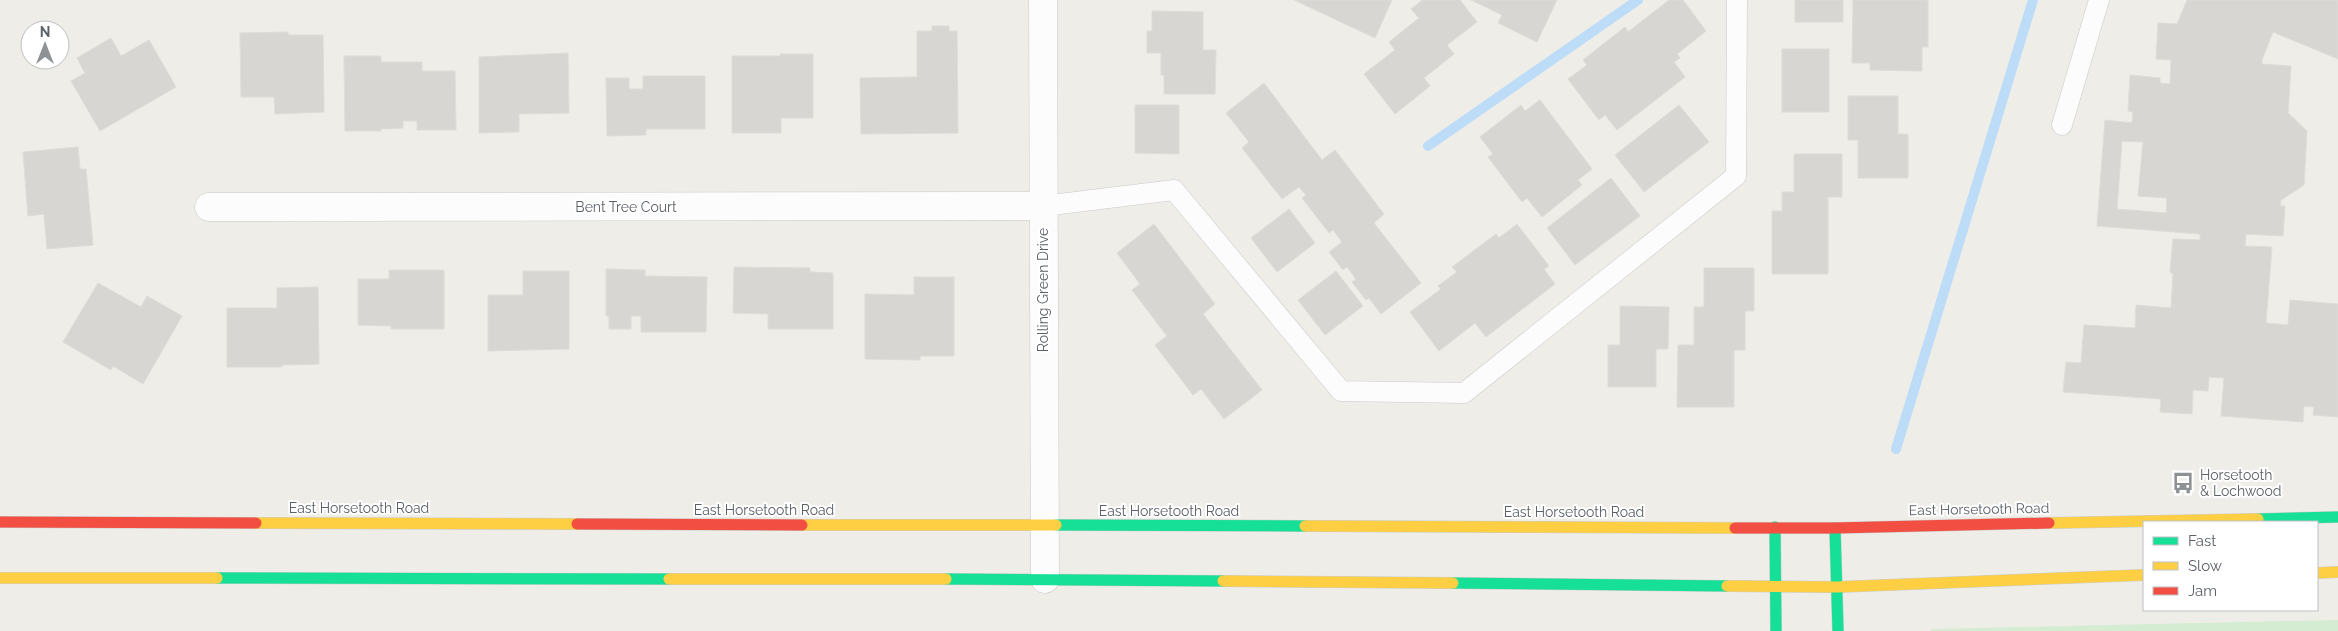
<svg xmlns="http://www.w3.org/2000/svg" width="2338" height="631" viewBox="0 0 2338 631" font-family="Raleway,sans-serif">
  <rect width="100%" height="100%" fill="#eeede8"/>
  <polygon fill="#d4ecd2" points="2338,620 2338,631 1931,631 1932,629"/>
  <g fill="none" stroke-linecap="round" stroke-linejoin="round">
    <g stroke="#bcdcf8" stroke-width="10">
      <polyline points="1428,146 1638,0"/>
      <polyline points="1896,449 2033,0"/>
    </g>
  </g>
  <g fill="#d7d6d3" stroke="#dedcd6" fill-rule="evenodd">
    <polygon points="1294,0 1392,0 1375,38"/>
    <polygon points="1422,0 1460,0 1477,22 1447,45 1454,54 1424,78 1430,86 1395,114 1364,74 1395,50 1389,42 1419,18 1411,9"/>
    <polygon points="1471,0 1557,0 1537,42 1498,23 1502,15"/>
    <polygon points="1669,0 1683,0 1706,31 1677,54 1680,58 1674,62 1685,77 1617,130 1605,115 1599,120 1568,79 1587,65 1583,60 1625,27 1628,32"/>
    <rect x="1795" y="0" width="48" height="22"/>
    <polygon points="1853,0 1928,0 1928,47 1922,47 1922,71 1870,70 1870,63 1852,63"/>
    <path d="M2187 0H2338V59L2273 32 2262 60V64L2291 66 2288 113 2307 131 2304 185 2281 200 2280 206H2285L2283 236 2246 234 2245 246 2272 247 2266 323 2288 325 2290 300 2338 304V417L2313 415 2314 407 2304 406 2303 422 2221 416 2224 378 2209 377 2208 391 2193 390 2192 414 2160 412 2161 399 2063 392 2066 362 2081 363 2084 325 2135 328 2136 305 2171 308 2173 274 2170 272 2173 239 2200 240V234L2097 226 2105 120 2132 123 2133 112 2128 111 2130 75 2160 78V83L2170 84 2171 60 2156 59 2158 23 2177 24ZM2122 141 2143 142 2138 196 2167 198 2166 213 2117 209Z"/>
    <polygon points="1152,11 1203,12 1203,50 1216,50 1215,94 1164,94 1164,75 1161,75 1161,53 1147,53 1147,31 1152,31"/>
    <polygon points="932,26 949,26 949,31 957,31 958,133 861,134 860,78 917,77 917,31 932,31"/>
    <polygon points="288,32 288,35 323,35 324,112 275,114 274,97 241,97 240,33"/>
    <polygon points="111,38 121,56 149,40 176,87 100,131 71,81 85,73 77,58"/>
    <rect x="1782" y="49" width="47" height="63"/>
    <polygon points="568,53 569,113 519,114 519,132 479,133 479,57"/>
    <polygon points="780,54 813,54 813,118 781,118 781,133 732,133 732,56 780,56"/>
    <polygon points="344,56 381,56 381,62 422,62 422,71 455,71 456,130 417,130 417,121 403,121 403,128 381,129 381,131 345,131"/>
    <polygon points="643,76 705,76 705,129 646,129 646,135 607,136 606,78 629,78 629,89 643,89"/>
    <polygon points="1264,83 1322,160 1335,150 1384,214 1374,223 1421,283 1381,314 1369,298 1366,300 1352,282 1356,279 1347,267 1343,270 1329,252 1342,242 1333,230 1329,233 1302,198 1306,195 1299,187 1282,199 1242,148 1249,142 1226,113"/>
    <polygon points="1848,96 1898,96 1898,134 1908,134 1908,178 1858,178 1858,140 1848,140"/>
    <polygon points="1540,100 1592,169 1578,180 1582,185 1542,217 1527,198 1522,202 1488,157 1493,154 1480,137 1521,105 1525,111"/>
    <polygon points="1135,105 1179,105 1179,154 1135,153"/>
    <polygon points="1679,105 1709,142 1644,192 1615,155"/>
    <polygon points="78,147 80,169 86,169 93,245 47,249 44,214 28,216 23,152"/>
    <polygon points="1794,154 1842,154 1842,197 1828,197 1828,274 1772,274 1772,211 1782,211 1782,192 1794,192"/>
    <polygon points="1611,178 1640,216 1575,265 1547,228"/>
    <polygon points="1289,209 1315,243 1277,272 1251,238"/>
    <polygon points="1154,224 1215,304 1203,314 1262,390 1224,419 1201,389 1193,395 1155,345 1167,336 1132,290 1140,284 1117,253"/>
    <polygon points="1517,224 1549,266 1544,269 1555,284 1486,337 1475,323 1439,351 1410,312 1441,289 1438,286 1457,272 1452,267 1496,234 1499,238"/>
    <polygon points="734,267 810,268 810,272 833,273 833,329 768,329 768,314 733,313"/>
    <polygon points="1704,268 1754,268 1754,311 1745,311 1745,350 1734,350 1734,407 1677,407 1678,345 1694,345 1694,307 1704,307"/>
    <polygon points="606,269 645,270 645,276 707,277 706,332 641,332 641,316 631,316 631,329 609,329 609,316 606,316"/>
    <polygon points="389,270 444,270 444,329 391,329 391,326 358,325 358,279 389,279"/>
    <polygon points="523,271 569,271 569,349 488,351 488,295 523,295"/>
    <polygon points="1336,271 1363,306 1325,335 1298,300"/>
    <polygon points="914,277 954,277 954,356 920,356 920,360 865,359 865,294 914,295"/>
    <polygon points="98,283 141,307 147,296 182,316 143,384 113,366 111,370 63,342"/>
    <polygon points="318,287 319,364 282,365 282,367 227,367 227,308 277,308 277,288"/>
    <polygon points="1620,306 1669,307 1668,349 1656,349 1656,387 1608,387 1608,345 1620,345"/>
  </g>
  <g fill="none" stroke-linecap="round" stroke-linejoin="round">
    <g stroke="#c9cac9" stroke-width="21">
      <g id="lane">
        <polyline points="2062,125 2099,0"/>
        <polyline points="1043,206 1174,190 1341,391 1464,393 1736,176 1737,0"/>
      </g>
    </g>
    <g stroke="#c9cac9" stroke-width="29">
      <g id="street">
        <polyline points="1043,0 1045,579"/>
        <polyline points="209,207 1043,206"/>
      </g>
    </g>
    <g stroke="#c9cbca" stroke-width="12">
      <g id="fast">
        <polyline points="2258,519 2338,517"/>
        <polyline points="1056,525 1305,526"/>
        <polyline points="1775,527 1776,631"/>
        <polyline points="1835,528 1838,631"/>
        <polyline points="217,578 669,579"/>
        <polyline points="946,579 1223,581"/>
        <polyline points="1453,583 1727,586"/>
      </g>
    </g>
    <g stroke="#c9cbca" stroke-width="12">
      <g id="slow">
        <polyline points="256,523 577,524"/>
        <polyline points="2049,523 2258,519"/>
        <polyline points="802,525 1056,525"/>
        <polyline points="1305,526 1735,528"/>
        <polyline points="2317,573 2338,572"/>
        <polyline points="0,578 217,578"/>
        <polyline points="669,579 946,579"/>
        <polyline points="1223,581 1453,583"/>
        <polyline points="1727,586 1836,587 2144,575"/>
      </g>
    </g>
    <g stroke="#c9cbca" stroke-width="12">
      <g id="jam">
        <polyline points="0,522 256,523"/>
        <polyline points="577,524 802,525"/>
        <polyline points="1735,528 1835,528 2049,523"/>
      </g>
    </g>
    <use href="#lane" stroke="#fcfcfc" stroke-width="20"/>
    <use href="#street" stroke="#fcfcfc" stroke-width="28"/>
    <use href="#fast" stroke="#16e098" stroke-width="11"/>
    <use href="#slow" stroke="#ffcf43" stroke-width="11"/>
    <use href="#jam" stroke="#f24e42" stroke-width="11"/>
  </g>
  <defs>
    <g id="bus-bare" transform="scale(1.725)"><path d="M-5-6H5V4H4V6H2V4H-2V6H-4V4H-5ZM-3.5-4V0h7V-4ZM-3.5 1.2v1.5H-2V1.2ZM2 1.2v1.5H3.5V1.2Z" fill="#8f9294" stroke="#fff" stroke-width="2.5" paint-order="stroke"/></g>
  </defs>
  <g fill-rule="evenodd">
    <use href="#bus-bare" x="2183" y="483"/>
  </g>
  <g text-anchor="middle" dominant-baseline="central" stroke-width="4" stroke-linejoin="round" paint-order="stroke">
    <g font-size="14" fill="#5c6167" stroke="#fff">
      <text x="626" y="207">Bent Tree Court</text>
      <text transform="translate(1043 290) rotate(-90)">Rolling Green Drive</text>
      <text x="359" y="508">East Horsetooth Road</text>
      <text transform="translate(1979 509) rotate(-1)">East Horsetooth Road</text>
      <text x="764" y="510">East Horsetooth Road</text>
      <text x="1169" y="511">East Horsetooth Road</text>
      <text x="1574" y="512">East Horsetooth Road</text>
    </g>
    <g font-size="14" fill="#5c6167" stroke="#fff" text-anchor="start">
      <text x="2200" y="475">Horsetooth<tspan x="2200" dy="16">&amp; Lochwood</tspan></text>
    </g>
  </g>
  <rect x="2143" y="521" width="175" height="90" fill="#ffffff" stroke="#bec0c2"/>
  <rect x="2153" y="537" width="25" height="8" fill="#16e098" stroke="#bec0c2"/>
  <text x="2188" y="546" font-size="15" fill="#5c6167">Fast</text>
  <rect x="2153" y="562" width="25" height="8" fill="#ffcf43" stroke="#bec0c2"/>
  <text x="2188" y="571" font-size="15" fill="#5c6167">Slow</text>
  <rect x="2153" y="587" width="25" height="8" fill="#f24e42" stroke="#bec0c2"/>
  <text x="2188" y="596" font-size="15" fill="#5c6167">Jam</text>
  <g transform="translate(45 45)"><circle r="24" fill="#ffffff" stroke="#bec0c2"/>
  <path d="M0-4L9 19L0 12L-9 19Z" fill="#8f9294"/>
  <text y="-8" font-size="14" font-weight="bold" text-anchor="middle" fill="#5c6167">N</text>
  </g>
</svg>
